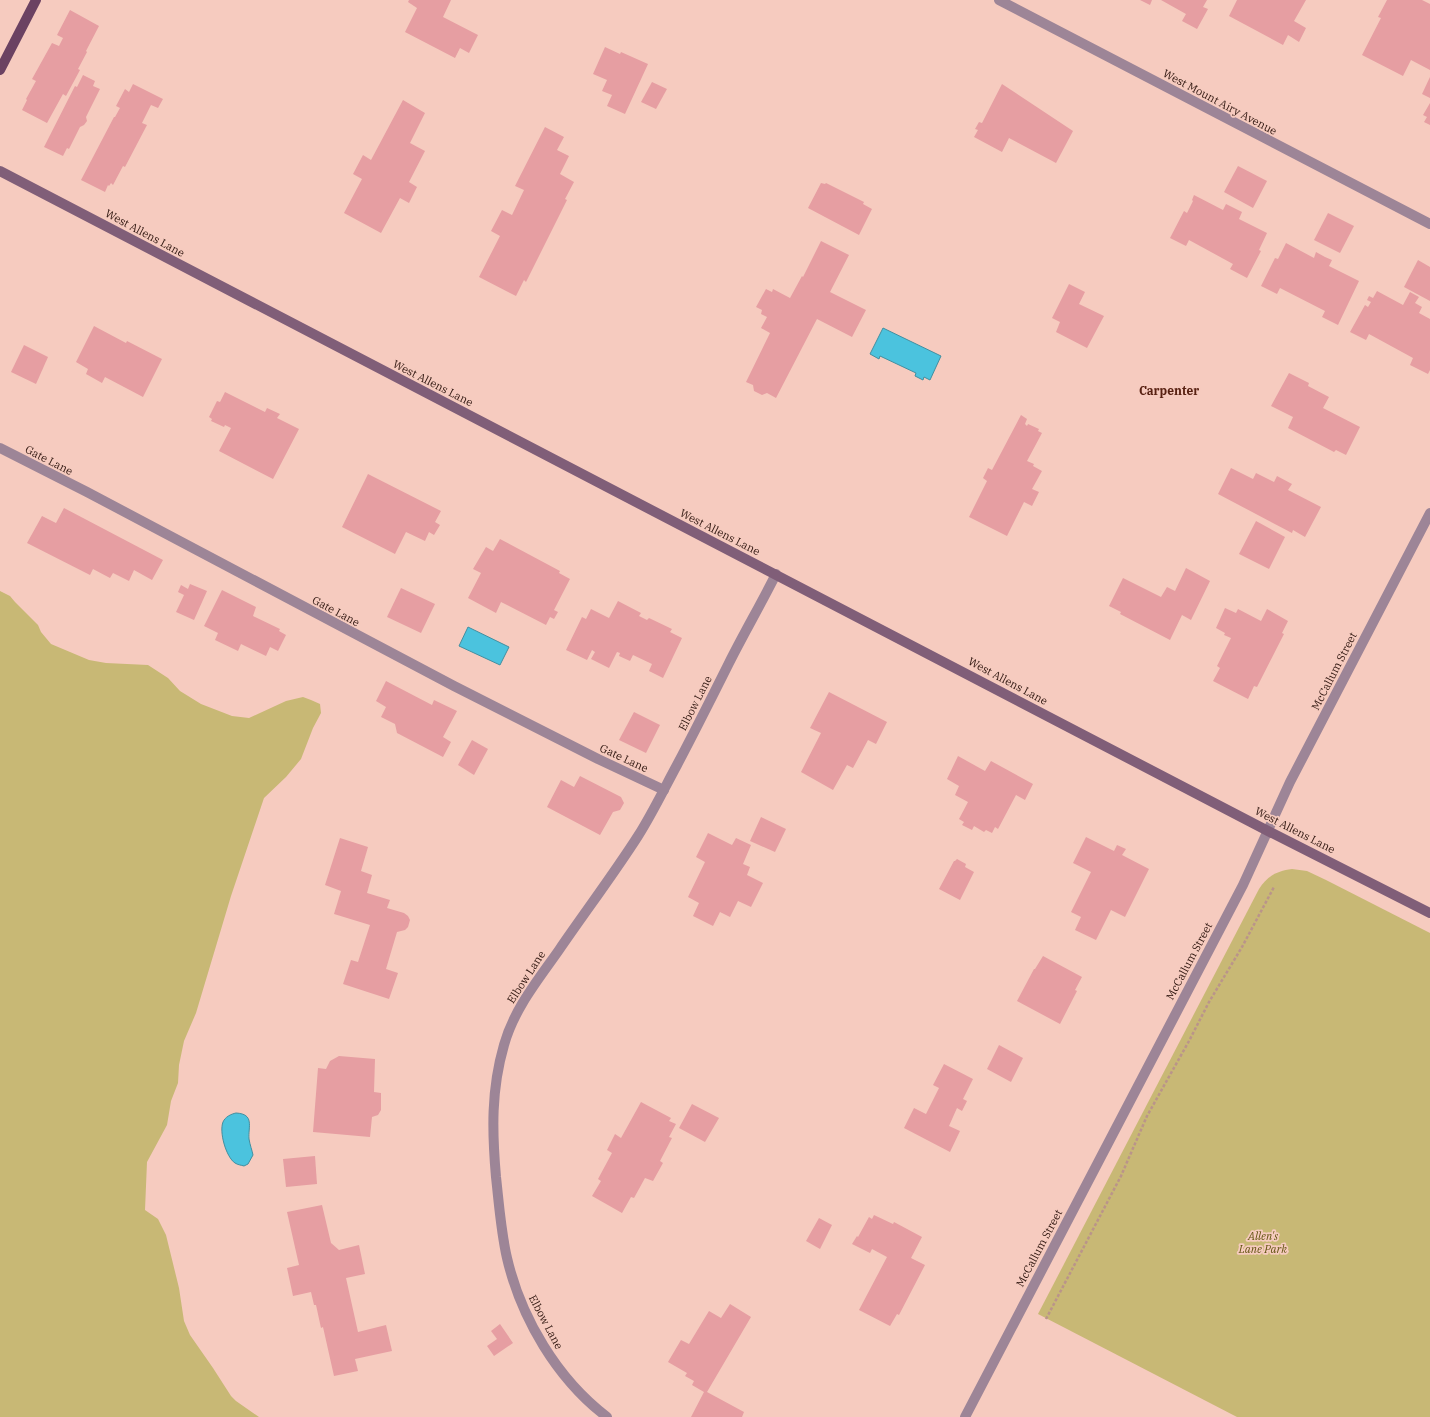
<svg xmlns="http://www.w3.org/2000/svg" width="1430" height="1417" viewBox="0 0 1430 1417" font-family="'IBM Plex Serif',serif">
  <rect width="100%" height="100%" fill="#f6cbbf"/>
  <g fill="#c8b875">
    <polygon points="0,591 10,596 15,602 38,625 41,632 51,644 89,660 106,663 148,665 168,678 180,691 201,704 232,716 249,718 286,701 303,697 311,700 320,704 321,713 313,728 301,759 286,777 264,798 231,896 196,1013 184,1041 179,1065 178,1083 171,1101 167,1125 147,1162 145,1210 158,1219 166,1235 179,1288 184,1321 190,1335 213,1368 231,1396 236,1401 259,1417 0,1417"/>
    <path d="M1292 869 1307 871 1326 880 1430 933V1417H1237L1038 1314 1259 889C1267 876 1277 871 1292 869Z"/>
  </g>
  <g fill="#4bc3de" stroke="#438fa0">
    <polygon points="883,328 941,356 930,380 924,377 923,380 915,376 916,373 880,356 879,359 870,354"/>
    <polygon points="468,627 509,647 500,665 459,646"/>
    <path d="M236 1113C255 1114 248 1127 249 1139 250 1145 252 1150 253 1155L248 1164 244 1166C241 1165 238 1165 235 1163 226 1157 219 1132 223 1122 225 1117 231 1114 236 1113Z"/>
  </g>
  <g fill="#e69ea2">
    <polygon points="409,0 451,0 443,17 478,35 469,53 460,48 455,58 405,32 417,8 408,2"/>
    <polygon points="1140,0 1152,0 1150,5"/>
    <polygon points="1161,0 1207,0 1203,7 1208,9 1197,29 1182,21 1186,14"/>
    <polygon points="1237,0 1306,0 1294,21 1306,28 1299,42 1288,35 1283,45 1229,16"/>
    <polygon points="1387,0 1422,0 1430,4 1430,70 1411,60 1403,76 1362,55 1381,18 1378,17"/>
    <polygon points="70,10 99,26 86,51 87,52 78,69 80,70 66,96 63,94 47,123 22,110 27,100 26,99 36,81 32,79 52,43 59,46 63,38 57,35"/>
    <polygon points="605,47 620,54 621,52 648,64 625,114 607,106 612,95 602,91 607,80 593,74"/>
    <polygon points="83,75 95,81 93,86 100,89 86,117 87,121 84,125 80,127 69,149 67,148 63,156 44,147 75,86 77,87"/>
    <polygon points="1430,77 1430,98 1422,94"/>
    <polygon points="652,82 667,89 656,109 641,102"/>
    <polygon points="133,84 163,99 158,108 151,105 142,123 147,125 125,167 123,166 113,185 111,183 109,186 108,185 105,192 81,180 114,117 115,117 120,108 116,106 125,89 129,92"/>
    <polygon points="1002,84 1073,131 1056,163 1009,138 1002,152 974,137 978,130 975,129 979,122 982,123"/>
    <polygon points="403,100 425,113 410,143 425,151 409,182 417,187 409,203 400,198 381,233 344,213 362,179 353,174 363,155 371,160"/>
    <polygon points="1430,103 1430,125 1424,122 1427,117 1423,115"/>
    <polygon points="545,127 564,137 557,150 569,156 560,174 574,182 565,199 567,200 526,282 524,280 516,296 479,277 500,236 491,231 502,210 512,215 524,190 515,186"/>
    <polygon points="1238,166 1267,181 1253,208 1224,192"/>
    <polygon points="821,183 825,184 826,183 864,202 863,204 872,209 859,235 808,208"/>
    <polygon points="1194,195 1223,210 1226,204 1242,212 1239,219 1267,233 1259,250 1261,251 1247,278 1230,269 1233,264 1189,240 1186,246 1170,238 1184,211 1187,213 1193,201 1192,200"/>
    <polygon points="1328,213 1354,226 1340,253 1314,240"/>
    <polygon points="821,241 849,255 830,292 866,310 852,337 817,319 776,398 767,393 762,395 754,391 753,385 746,382 770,333 761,328 767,317 761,314 762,310 756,307 766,289 772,292 773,289 790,298 802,276 803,277"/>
    <polygon points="1286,243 1314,258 1316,252 1325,257 1332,260 1329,266 1359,281 1338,325 1322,317 1325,311 1280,288 1277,294 1261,286 1275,258 1278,259"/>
    <polygon points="1418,260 1430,267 1430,301 1404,287"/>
    <polygon points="1069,284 1085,292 1079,304 1104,316 1087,348 1056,332 1060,322 1052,318"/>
    <polygon points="1377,291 1403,305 1410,292 1419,297 1415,303 1422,307 1419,313 1430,319 1430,370 1428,374 1410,365 1413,358 1369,334 1366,340 1350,332 1365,305 1368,307 1371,302 1367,300 1369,296 1373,298"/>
    <polygon points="94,326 126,343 127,341 162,359 143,397 105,377 102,383 86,374 88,369 76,362"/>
    <polygon points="24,345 48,357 36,384 11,372"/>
    <polygon points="1289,373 1309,383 1308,386 1329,397 1323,408 1360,427 1346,455 1336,450 1334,452 1288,428 1293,417 1271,406"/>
    <polygon points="225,392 265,412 267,408 280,414 277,418 299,429 273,479 219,451 231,428 225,425 224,427 211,421 212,419 209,417 217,401 220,402"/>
    <polygon points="1021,415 1027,419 1025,424 1027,426 1028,424 1039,429 1038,431 1042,433 1027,461 1034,464 1033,466 1042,471 1032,489 1039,492 1032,506 1024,502 1007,536 969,517 987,481 983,478 988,468 992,470"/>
    <polygon points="1231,468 1253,479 1256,473 1274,482 1277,476 1292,484 1288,490 1321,507 1305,537 1293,530 1292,533 1218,494"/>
    <polygon points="368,474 441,511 435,522 440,525 434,535 429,532 425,541 406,532 395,554 342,527"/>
    <polygon points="64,508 163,560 152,580 134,570 129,581 113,573 110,578 93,569 90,575 27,543 42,516 56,523"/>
    <polygon points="1256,521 1285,537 1269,569 1239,554"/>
    <polygon points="500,539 560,571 559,573 570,579 554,610 558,612 554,619 550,617 546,625 501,602 496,613 468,598 481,573 473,569 486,547 493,551"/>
    <polygon points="1186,568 1210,581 1191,620 1182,615 1170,640 1120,614 1121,612 1109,606 1123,578 1161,597 1167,587 1175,591"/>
    <polygon points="190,584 207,591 194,620 176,612 184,595 178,592 181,585 188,589"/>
    <polygon points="401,588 435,604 421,633 387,617"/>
    <polygon points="222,590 256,607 253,616 280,629 279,631 286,635 278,651 270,647 266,656 241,644 238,651 215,640 218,633 204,626"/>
    <polygon points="618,601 641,613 639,616 647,620 649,618 672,629 670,632 682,638 663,678 649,671 652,664 633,655 630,661 619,656 620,653 617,652 609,668 591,659 595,652 592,650 587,660 566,650 582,617 586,619 591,609 609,618"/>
    <polygon points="1225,608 1236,613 1238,609 1261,621 1267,609 1288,621 1282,633 1284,634 1257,687 1254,686 1248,699 1213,681 1220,668 1217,666 1231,638 1224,635 1225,633 1216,628"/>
    <polygon points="386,681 432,705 434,700 457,711 443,737 451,742 443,757 397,733 395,724 381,717 386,707 376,701"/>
    <polygon points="829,692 887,722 876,744 868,740 853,768 847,765 833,790 801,772 821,733 810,728"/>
    <polygon points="634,712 660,725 646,753 619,740"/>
    <polygon points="472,740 488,749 474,775 458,765"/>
    <polygon points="958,756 985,771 991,761 1033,784 1025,800 1016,795 998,829 995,827 992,833 986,830 984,832 974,826 972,830 962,825 964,822 959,819 968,802 955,795 959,786 947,779"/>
    <polygon points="580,776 621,797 624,803 620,810 613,812 600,835 547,807 561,780 574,787"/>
    <polygon points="761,817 786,829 775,852 750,841"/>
    <polygon points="708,833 732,845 736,838 751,845 743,864 750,867 747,875 763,883 751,907 738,901 730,917 720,912 713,926 693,916 699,903 688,897 705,862 696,857"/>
    <polygon points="1086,837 1114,851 1117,845 1126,849 1122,855 1149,869 1125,917 1111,910 1096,940 1075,930 1081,917 1071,912 1091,872 1073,863"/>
    <polygon points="340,838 368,847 361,871 372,875 367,893 390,900 387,908 404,913 408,916 410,920 408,927 405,930 397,932 386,969 398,973 389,999 343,984 351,960 358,962 370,925 334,914 341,891 325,885"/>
    <polygon points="957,859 966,864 965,867 974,872 960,900 939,889 954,861 955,861"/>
    <polygon points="1043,956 1082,977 1075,990 1077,991 1060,1024 1017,1001 1034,969 1035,969"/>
    <polygon points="999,1045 1023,1058 1011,1082 987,1069"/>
    <polygon points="339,1056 375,1059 374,1092 381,1093 381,1110 378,1115 372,1117 370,1137 313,1132 318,1068 326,1069 330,1061"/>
    <polygon points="944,1064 973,1079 963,1099 967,1101 962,1111 957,1108 949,1126 960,1131 950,1152 904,1128 914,1108 926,1114 939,1088 933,1085"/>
    <polygon points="641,1102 671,1118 669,1121 676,1124 669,1137 672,1138 660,1161 663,1163 653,1181 645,1178 634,1198 631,1197 622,1213 592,1196 601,1181 598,1179 612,1153 607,1150 615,1134 621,1138"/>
    <polygon points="692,1104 719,1118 705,1142 679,1128"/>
    <polygon points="315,1156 317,1184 286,1187 283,1159"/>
    <polygon points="322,1205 331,1243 339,1250 359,1245 365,1274 346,1278 358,1332 386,1325 392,1351 355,1359 358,1371 334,1376 323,1327 321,1328 316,1305 314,1305 311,1292 293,1296 287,1268 299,1265 287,1212"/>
    <polygon points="874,1215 893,1224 894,1222 922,1237 911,1258 925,1265 899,1315 897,1314 890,1326 859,1310 887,1257 872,1249 870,1253 852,1244 857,1236 858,1237 869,1217 872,1219"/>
    <polygon points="819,1218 832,1225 820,1249 806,1241"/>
    <polygon points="730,1304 751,1317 707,1392 744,1412 742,1417 691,1417 704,1392 692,1385 694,1381 685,1376 687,1373 668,1362 681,1340 689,1344 709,1311 721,1318"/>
    <polygon points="500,1324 513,1343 494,1356 487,1346 497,1339 491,1331"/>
  </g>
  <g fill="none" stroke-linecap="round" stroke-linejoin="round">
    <polyline stroke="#ba948a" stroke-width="2.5" stroke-dasharray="3 2" stroke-linecap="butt" points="1046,1319 1121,1176 1147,1116 1189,1041 1209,1002 1242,947 1274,887"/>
    <polyline stroke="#9d8597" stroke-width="10" points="0,448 87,492 454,686 598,759 664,790"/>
    <g stroke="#9d8597" stroke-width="10">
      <polyline points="999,0 1430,224"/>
      <path d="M607 1417C557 1379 521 1318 507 1258 501 1232 499 1204 496 1177 492 1131 491 1090 504 1045 514 1009 538 980 559 950 585 912 613 875 638 836 652 814 664 789 677 765 695 731 712 697 729 663 744 633 761 604 776 574"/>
      <polyline points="965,1417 1243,885 1290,782 1430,513"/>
    </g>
    <polyline stroke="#805e78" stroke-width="10" points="0,171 1268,831 1430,913"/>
    <polyline stroke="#6b4262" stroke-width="10" points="0,70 36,0"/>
  </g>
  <g text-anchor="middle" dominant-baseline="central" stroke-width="3.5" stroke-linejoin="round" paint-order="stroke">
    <g font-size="11" fill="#301710" stroke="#f6cbbf">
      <text transform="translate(1220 102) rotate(28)">West Mount Airy Avenue</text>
      <text transform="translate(145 233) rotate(28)">West Allens Lane</text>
      <text transform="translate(433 383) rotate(27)">West Allens Lane</text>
      <text transform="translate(49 460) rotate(27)">Gate Lane</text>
      <text transform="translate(720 532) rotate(27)">West Allens Lane</text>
      <text transform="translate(336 611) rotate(28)">Gate Lane</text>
      <text transform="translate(1334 671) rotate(-63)">McCallum Street</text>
      <text transform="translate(1008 681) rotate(28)">West Allens Lane</text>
      <text transform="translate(695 703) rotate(-63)">Elbow Lane</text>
      <text transform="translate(624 758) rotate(25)">Gate Lane</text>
      <text transform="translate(1295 830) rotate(27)">West Allens Lane</text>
      <text transform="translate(1189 961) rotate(-62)">McCallum Street</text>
      <text transform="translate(526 977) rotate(-57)">Elbow Lane</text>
      <text transform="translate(1039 1248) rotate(-62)">McCallum Street</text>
      <text transform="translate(546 1322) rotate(62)">Elbow Lane</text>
    </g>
    <g font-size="11" font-style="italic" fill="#635411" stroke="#f6cbbf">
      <text x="1263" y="1236">Allen's<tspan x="1263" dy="13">Lane Park</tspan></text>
    </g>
    <g font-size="12" font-weight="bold" fill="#582112" stroke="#f6cbbf">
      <text x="1169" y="390">Carpenter</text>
    </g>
  </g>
</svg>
